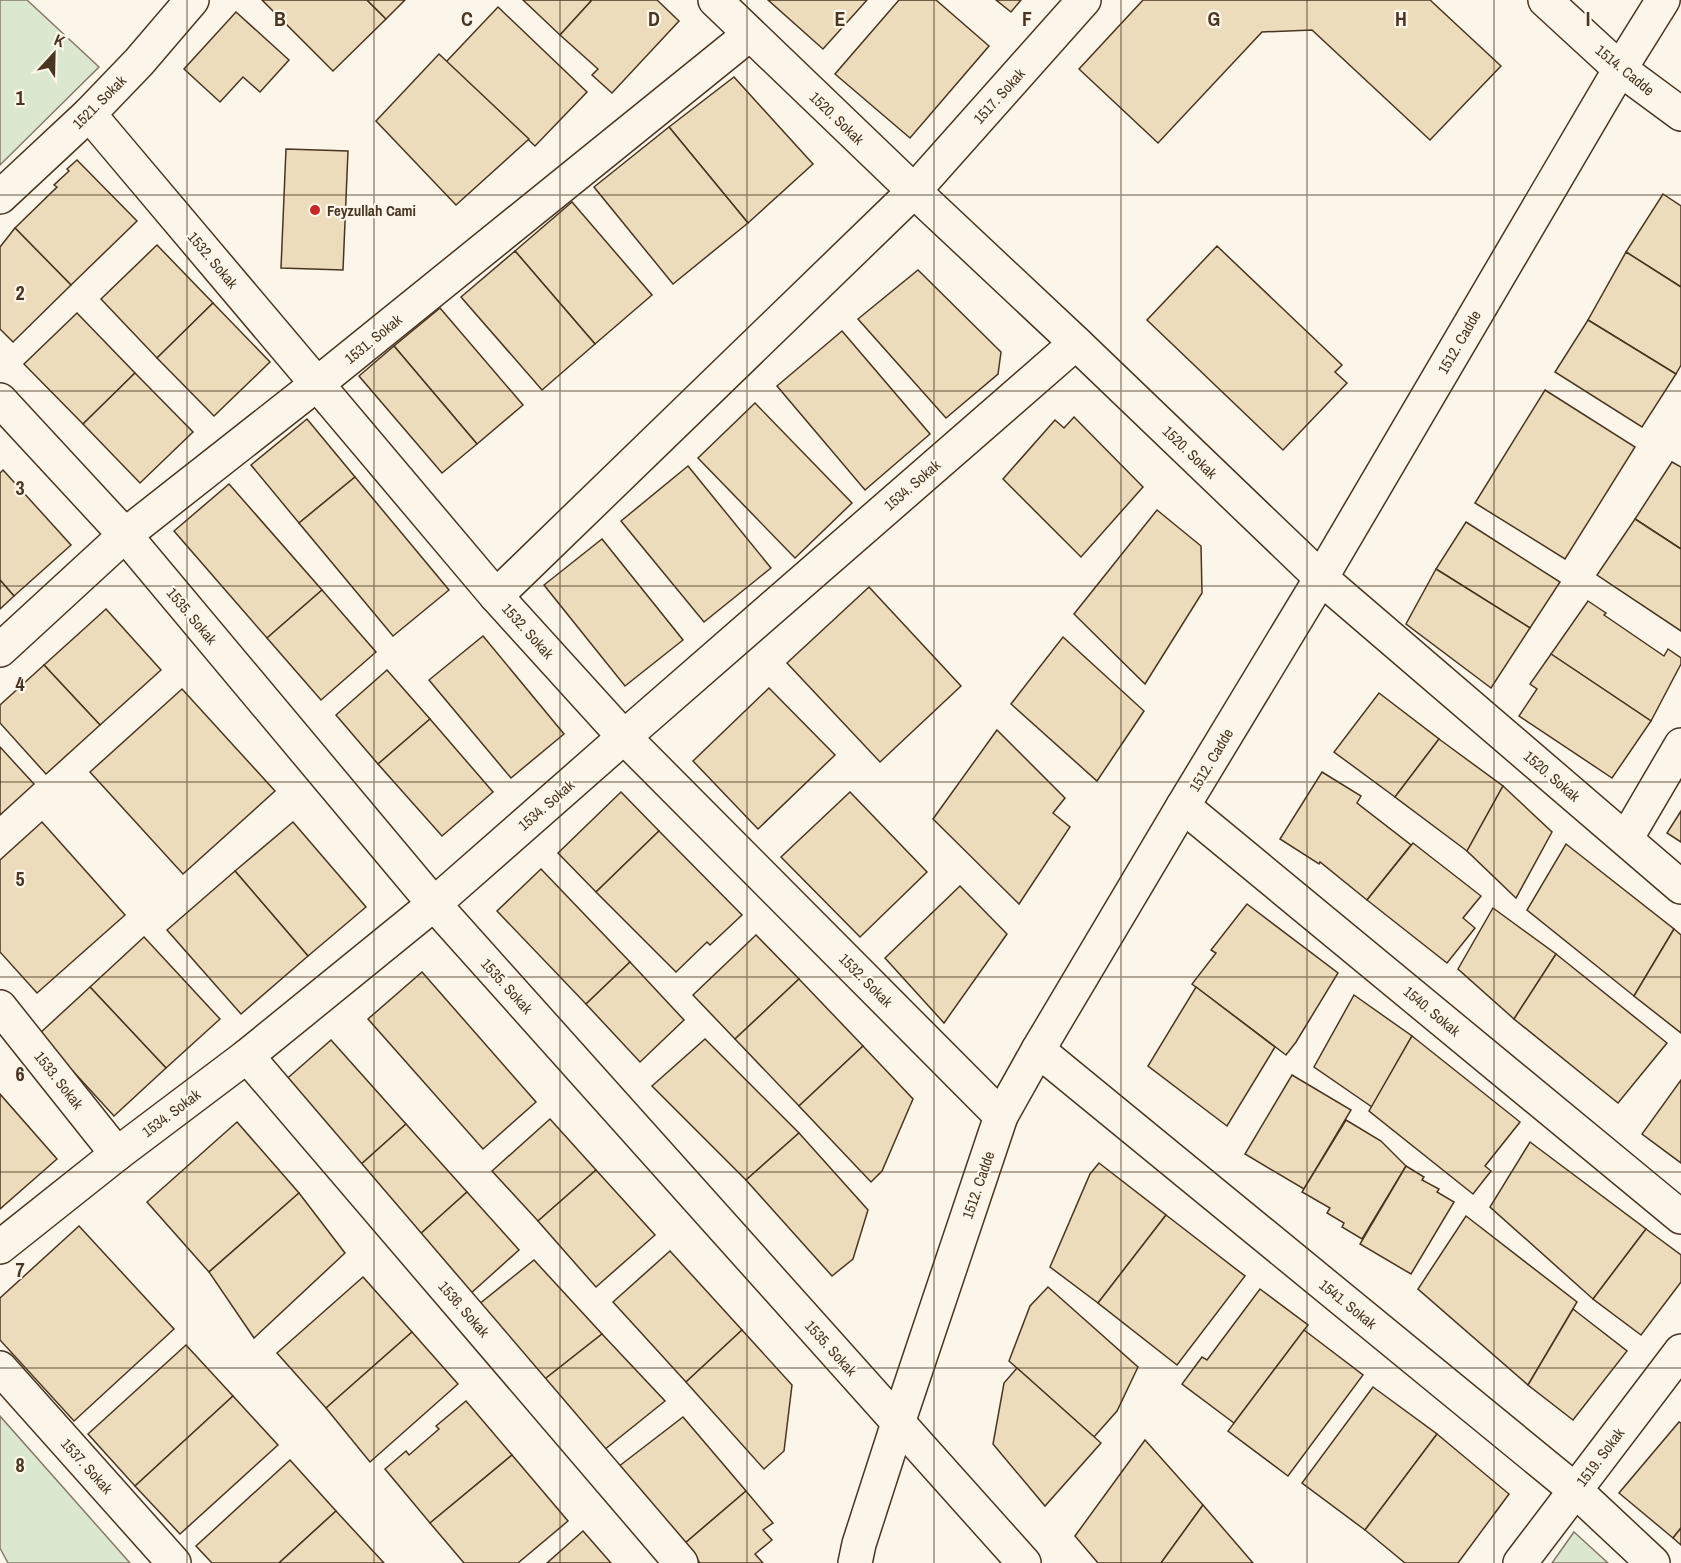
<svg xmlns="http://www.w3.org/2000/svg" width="1681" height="1563" viewBox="0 0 1681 1563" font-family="'Archivo Narrow',sans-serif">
  <rect width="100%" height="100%" fill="#fbf6e9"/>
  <g fill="#dce7d0" stroke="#887966" stroke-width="1.5">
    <polygon points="0,0 27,0 99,67 0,165"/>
    <polygon points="0,1416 130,1563 8,1563 0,1548"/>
    <polygon points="1574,1532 1608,1563 1552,1563"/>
  </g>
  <g fill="#ecdcbc" stroke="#4a3520" stroke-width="1.5">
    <polygon points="262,0 367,0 386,19 333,71"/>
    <polygon points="367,0 405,0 386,19"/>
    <polygon points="523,0 592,0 560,35"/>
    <polygon points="592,0 657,0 679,21 612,93 592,75 598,69 560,35"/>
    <polygon points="768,0 867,0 823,49"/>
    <polygon points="899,0 936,0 989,46 910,138 835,74"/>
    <polygon points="996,0 1021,0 1011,12"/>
    <polygon points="1143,0 1430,0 1501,66 1430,140 1312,30 1262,32 1158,143 1079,69"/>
    <polygon points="498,7 587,92 535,146 446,62"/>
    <polygon points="236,12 289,60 260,92 243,77 220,102 184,69"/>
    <polygon points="439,54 529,139 456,205 376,121"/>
    <polygon points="734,77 813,164 748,223 669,127"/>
    <polygon points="669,127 748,223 673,284 594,187"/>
    <polygon points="286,149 348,151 343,270 281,268"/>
    <polygon points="77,160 137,221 71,285 15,228 57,187 54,185 69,171 67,169"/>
    <polygon points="1663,194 1681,206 1681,287 1626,252"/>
    <polygon points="572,202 652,295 595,344 515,251"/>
    <polygon points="15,228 71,285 13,342 0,329 0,247"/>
    <polygon points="157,245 213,303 157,358 101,299"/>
    <polygon points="1217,246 1342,365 1335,372 1347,383 1283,450 1147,320"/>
    <polygon points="515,251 595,344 542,390 461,297"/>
    <polygon points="1626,252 1681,287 1681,365 1676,374 1588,320"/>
    <polygon points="918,270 1001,352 998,374 946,418 858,319"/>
    <polygon points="213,303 270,362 214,416 157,358"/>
    <polygon points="440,308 523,405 477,444 394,346"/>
    <polygon points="77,313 135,373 83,424 24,364"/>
    <polygon points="1588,320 1676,374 1642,427 1555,372"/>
    <polygon points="842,331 930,434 865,490 777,386"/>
    <polygon points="394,346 477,444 442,473 359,376"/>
    <polygon points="135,373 193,432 140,483 83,424"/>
    <polygon points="1545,390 1635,447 1565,559 1475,503"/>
    <polygon points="755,403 852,503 795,558 698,458"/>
    <polygon points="1074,417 1143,487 1081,557 1003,479 1055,420 1064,428"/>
    <polygon points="307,419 355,477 299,523 251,465"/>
    <polygon points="1672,462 1681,467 1681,549 1635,519"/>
    <polygon points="688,466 771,568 704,622 621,521"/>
    <polygon points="3,470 71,545 14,596 0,580 0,473"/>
    <polygon points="355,477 449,590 393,636 299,523"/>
    <polygon points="229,484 322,590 267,638 174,531"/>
    <polygon points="1157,510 1201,546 1202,593 1145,684 1074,614"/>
    <polygon points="1635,519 1681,549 1681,631 1597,575"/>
    <polygon points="1466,522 1560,582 1530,628 1436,569"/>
    <polygon points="602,539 683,640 625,686 544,585"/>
    <polygon points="1436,569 1530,628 1491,688 1406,624"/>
    <polygon points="0,580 14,596 0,609"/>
    <polygon points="869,587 961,686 880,762 787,663"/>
    <polygon points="322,590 376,652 321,700 267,638"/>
    <polygon points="1588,601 1606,613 1604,615 1664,656 1668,649 1681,658 1681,664 1651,721 1551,654"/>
    <polygon points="106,609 161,670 100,725 44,665"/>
    <polygon points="483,636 564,734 511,778 429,680"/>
    <polygon points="1063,637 1144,711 1097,781 1011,704"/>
    <polygon points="1551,654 1651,721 1612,778 1519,716 1537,689 1530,684"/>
    <polygon points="44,665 100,725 46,774 0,723 0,705"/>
    <polygon points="387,670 430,719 378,764 336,715"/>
    <polygon points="769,688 835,755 758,829 693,761"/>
    <polygon points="182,689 275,791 183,874 90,772"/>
    <polygon points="1379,693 1439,739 1395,797 1334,752"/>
    <polygon points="430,719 493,792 442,836 378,764"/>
    <polygon points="997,730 1065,798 1053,813 1070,827 1019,904 933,819"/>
    <polygon points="1439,739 1503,786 1467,851 1395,797"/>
    <polygon points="0,747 34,784 0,815"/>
    <polygon points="1322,772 1361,796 1357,803 1411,845 1367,900 1320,862 1319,864 1280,839"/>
    <polygon points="1503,786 1552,832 1516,898 1467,851"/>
    <polygon points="621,792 659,831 596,892 558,853"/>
    <polygon points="850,792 927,872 860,937 781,857"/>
    <polygon points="1681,811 1681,842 1667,833"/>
    <polygon points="42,822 125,915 37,993 0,952 0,860"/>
    <polygon points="293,822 366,907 308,956 235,871"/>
    <polygon points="659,831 742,915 710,945 707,942 676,972 596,892"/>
    <polygon points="1413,843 1481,896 1463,918 1475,928 1447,963 1367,900"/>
    <polygon points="1566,844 1674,929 1634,996 1527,910"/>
    <polygon points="541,869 630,962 586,1004 497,911"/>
    <polygon points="235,871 308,956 241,1014 167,930"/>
    <polygon points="960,886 1007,934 944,1023 885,958"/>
    <polygon points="1247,904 1338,973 1296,1042 1286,1055 1192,984 1216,953 1211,950"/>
    <polygon points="1493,908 1556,954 1514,1019 1458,969"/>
    <polygon points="1674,929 1681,935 1681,1033 1634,996"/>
    <polygon points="756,935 799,979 735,1039 693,995"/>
    <polygon points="144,937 220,1019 166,1068 90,987"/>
    <polygon points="1556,954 1667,1043 1618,1103 1514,1019"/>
    <polygon points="630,962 684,1020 640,1062 586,1004"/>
    <polygon points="422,972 536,1102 483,1149 368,1019"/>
    <polygon points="799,979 863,1046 799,1106 735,1039"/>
    <polygon points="90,987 166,1068 114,1116 39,1034"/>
    <polygon points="1196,987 1275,1047 1227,1126 1148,1066"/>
    <polygon points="1354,995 1412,1036 1372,1107 1314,1067"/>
    <polygon points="1412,1036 1520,1122 1485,1166 1491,1171 1473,1194 1369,1111"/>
    <polygon points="705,1039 799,1133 746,1180 652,1086"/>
    <polygon points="331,1040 406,1124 358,1167 282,1083"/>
    <polygon points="863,1046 913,1099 882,1171 871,1182 799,1106"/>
    <polygon points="1292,1075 1351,1110 1304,1189 1245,1154"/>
    <polygon points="1681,1080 1681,1163 1642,1134"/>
    <polygon points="0,1094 57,1159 0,1209"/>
    <polygon points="550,1119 596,1170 538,1221 492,1171"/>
    <polygon points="1346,1120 1381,1141 1406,1166 1362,1239 1342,1227 1344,1223 1327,1213 1330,1208 1302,1192"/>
    <polygon points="237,1122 299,1193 209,1272 147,1202"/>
    <polygon points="406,1124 467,1192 418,1236 358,1167"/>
    <polygon points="799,1133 868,1210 853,1259 832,1276 746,1180"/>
    <polygon points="1530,1142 1646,1229 1593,1299 1490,1207"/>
    <polygon points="1099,1163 1166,1215 1098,1303 1050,1267 1090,1174"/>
    <polygon points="1406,1166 1424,1177 1422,1180 1439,1189 1437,1192 1454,1202 1411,1274 1360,1244"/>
    <polygon points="596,1170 655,1235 596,1287 538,1221"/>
    <polygon points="467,1192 519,1250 470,1294 418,1236"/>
    <polygon points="299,1193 345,1253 254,1338 209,1272"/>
    <polygon points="1166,1215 1245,1276 1177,1365 1098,1303"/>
    <polygon points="1466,1216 1577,1302 1528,1385 1418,1289"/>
    <polygon points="79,1226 174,1329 74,1421 0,1340 0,1298"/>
    <polygon points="1646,1229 1681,1255 1681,1282 1641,1335 1593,1299"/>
    <polygon points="670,1251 742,1330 686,1382 613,1302"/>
    <polygon points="534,1260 602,1334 541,1382 473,1309"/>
    <polygon points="363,1277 412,1332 326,1408 277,1353"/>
    <polygon points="1048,1287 1138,1367 1117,1411 1094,1437 1009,1361 1030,1306"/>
    <polygon points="1260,1289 1308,1325 1234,1423 1182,1384 1202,1357 1207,1360"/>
    <polygon points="1573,1309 1627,1351 1573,1420 1528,1385"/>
    <polygon points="742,1330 792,1385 784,1451 764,1469 686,1382"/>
    <polygon points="1304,1330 1363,1375 1288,1476 1228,1431"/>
    <polygon points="412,1332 458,1384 370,1462 326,1408"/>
    <polygon points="602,1334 665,1401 604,1450 541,1382"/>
    <polygon points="186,1345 233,1396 135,1486 88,1434"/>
    <polygon points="1017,1368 1101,1443 1045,1506 993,1444 1004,1383"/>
    <polygon points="1373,1387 1437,1434 1365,1530 1302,1483"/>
    <polygon points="233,1396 278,1445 180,1534 135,1486"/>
    <polygon points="466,1401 512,1455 430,1523 385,1469 406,1451 409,1455 439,1429 436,1426"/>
    <polygon points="683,1417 746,1491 684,1544 618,1467"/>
    <polygon points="1679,1422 1681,1423 1681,1528 1673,1538 1619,1493"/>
    <polygon points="1437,1434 1509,1494 1458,1563 1405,1563 1365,1530"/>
    <polygon points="1145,1440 1203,1505 1161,1563 1098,1563 1075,1536"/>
    <polygon points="512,1455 568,1521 518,1563 464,1563 430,1523"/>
    <polygon points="290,1460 336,1511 279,1563 212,1563 196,1546"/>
    <polygon points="746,1491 773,1523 763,1530 772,1540 755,1554 763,1563 700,1563 684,1544"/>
    <polygon points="1203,1505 1253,1563 1161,1563"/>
    <polygon points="336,1511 384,1563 279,1563"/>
    <polygon points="1681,1528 1681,1545 1673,1538"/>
    <polygon points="583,1531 611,1563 547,1563"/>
  </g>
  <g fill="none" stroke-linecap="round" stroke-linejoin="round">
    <g stroke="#4a3520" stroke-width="36">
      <g id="minor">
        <polyline points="715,0 914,191 1076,343 1321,578 1681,887"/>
        <polyline points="1545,0 1620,69 1681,114"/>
        <polyline points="89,114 496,596 624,737 1001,1116"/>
        <polyline points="0,197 89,114 139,62 192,0"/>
        <polyline points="0,400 125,535 434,904 1024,1563"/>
        <polyline points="496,596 914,191 1084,0"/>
        <polyline points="0,650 125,535 317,384 750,34"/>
        <polyline points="1183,806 1681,1217"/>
        <polyline points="1626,839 1681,745"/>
        <polyline points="0,1007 117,1154"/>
        <polyline points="1038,1050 1575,1490 1653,1563"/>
        <polyline points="247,1056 681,1563"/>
        <polyline points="0,1247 117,1154 247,1056 434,904 624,737 1076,343"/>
        <polyline points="0,1368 174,1563"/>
        <polyline points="855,1563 859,1544 898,1423 1001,1116 1038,1050 1183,806 1321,578 1620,69 1663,0"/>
        <polyline points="1520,1563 1681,1351"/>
      </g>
    </g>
    <use href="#minor" stroke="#fbf6e9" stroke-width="33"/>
  </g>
  <path fill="none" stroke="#4a3520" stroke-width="1.5" stroke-opacity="0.55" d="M187 0V1563M374 0V1563M560 0V1563M747 0V1563M934 0V1563M1121 0V1563M1307 0V1563M1494 0V1563M0 195H1681M0 391H1681M0 586H1681M0 782H1681M0 977H1681M0 1172H1681M0 1368H1681"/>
  <circle fill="#c62828" stroke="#fbf6e9" stroke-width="2" cx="315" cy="210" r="6"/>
  <g text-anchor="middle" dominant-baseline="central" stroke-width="4.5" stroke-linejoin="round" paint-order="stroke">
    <g font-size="15" fill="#4a3520" stroke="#fbf6e9">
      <text transform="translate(1625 70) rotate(39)">1514. Cadde</text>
      <text transform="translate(999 96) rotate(-48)">1517. Sokak</text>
      <text transform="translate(99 102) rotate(-45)">1521. Sokak</text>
      <text transform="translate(837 118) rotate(44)">1520. Sokak</text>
      <text transform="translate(213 260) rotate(50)">1532. Sokak</text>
      <text transform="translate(373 339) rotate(-39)">1531. Sokak</text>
      <text transform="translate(1459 342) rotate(-60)">1512. Cadde</text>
      <text transform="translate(1190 452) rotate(44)">1520. Sokak</text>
      <text transform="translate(912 485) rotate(-41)">1534. Sokak</text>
      <text transform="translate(192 616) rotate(50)">1535. Sokak</text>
      <text transform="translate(528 631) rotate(48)">1532. Sokak</text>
      <text transform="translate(1211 760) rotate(-59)">1512. Cadde</text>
      <text transform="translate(1552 776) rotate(41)">1520. Sokak</text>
      <text transform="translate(546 805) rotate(-41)">1534. Sokak</text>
      <text transform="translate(866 980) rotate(45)">1532. Sokak</text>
      <text transform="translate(507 986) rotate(48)">1535. Sokak</text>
      <text transform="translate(1432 1011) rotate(40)">1540. Sokak</text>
      <text transform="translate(59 1080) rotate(52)">1533. Sokak</text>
      <text transform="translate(171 1113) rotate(-37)">1534. Sokak</text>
      <text transform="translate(978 1185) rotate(-71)">1512. Cadde</text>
      <text transform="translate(1348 1304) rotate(39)">1541. Sokak</text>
      <text transform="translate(464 1309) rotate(49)">1536. Sokak</text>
      <text transform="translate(831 1348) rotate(48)">1535. Sokak</text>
      <text transform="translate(1600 1457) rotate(-53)">1519. Sokak</text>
      <text transform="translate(87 1466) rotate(48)">1537. Sokak</text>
    </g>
    <g font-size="15" font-weight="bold" fill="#4a3520" stroke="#fbf6e9" text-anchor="start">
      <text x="327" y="210">Feyzullah Cami</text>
    </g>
  </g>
  <g font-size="20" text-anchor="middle" font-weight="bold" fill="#4a3520" stroke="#fbf6e9" stroke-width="4.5" stroke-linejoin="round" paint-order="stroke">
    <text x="280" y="26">B</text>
    <text x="467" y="26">C</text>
    <text x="654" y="26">D</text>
    <text x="840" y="26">E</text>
    <text x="1027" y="26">F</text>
    <text x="1214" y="26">G</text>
    <text x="1401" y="26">H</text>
    <text x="1588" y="26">I</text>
    <text x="20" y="105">1</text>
    <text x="20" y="300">2</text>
    <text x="20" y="495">3</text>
    <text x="20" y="691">4</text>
    <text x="20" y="886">5</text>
    <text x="20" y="1081">6</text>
    <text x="20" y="1277">7</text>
    <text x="20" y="1472">8</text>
  </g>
  <g transform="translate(54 54) rotate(22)" stroke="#fbf6e9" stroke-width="4.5" paint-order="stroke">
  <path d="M0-4.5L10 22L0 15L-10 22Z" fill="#4a3520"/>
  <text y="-9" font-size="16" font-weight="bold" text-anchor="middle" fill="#4a3520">K</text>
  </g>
</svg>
